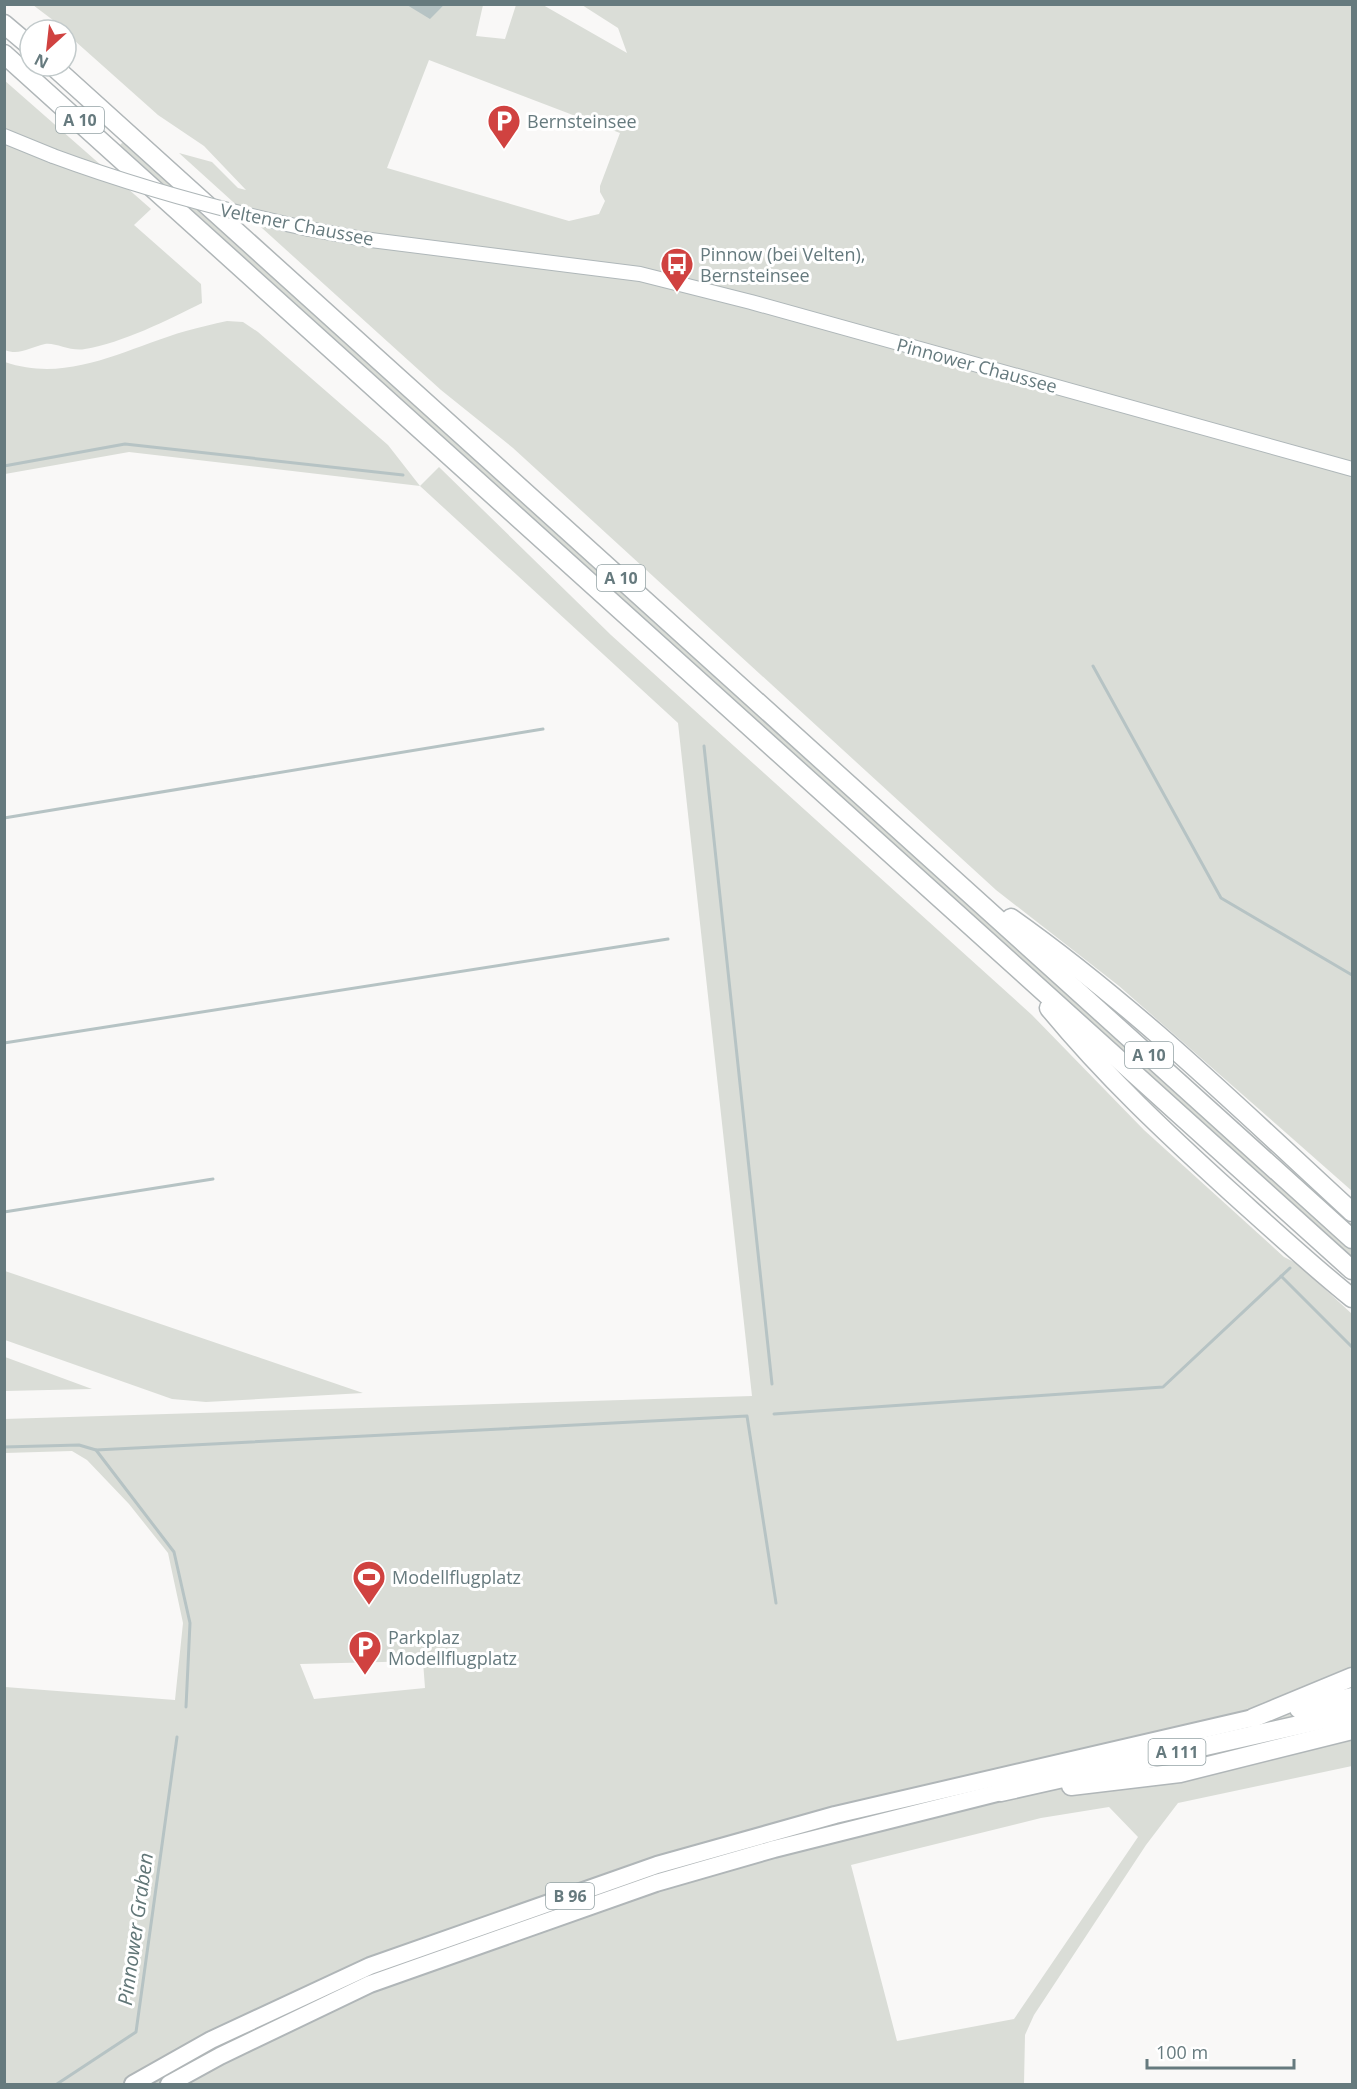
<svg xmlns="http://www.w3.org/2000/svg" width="1357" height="2089" viewBox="0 0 1357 2089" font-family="'Open Sans',sans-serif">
  <rect width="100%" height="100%" fill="#f9f8f7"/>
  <g fill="#daddd7" fill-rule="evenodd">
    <path d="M407 4 430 18 444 5H483L476 36 505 39 516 5H543L627 53 618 28 582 5H1352V1191L1119 986 996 890 513 448 441 390 179 153 212 162 238 188 246 190 204 146 158 115 66 33V30L33 5ZM429 60 620 133 600 186V192L605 201 599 214 569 221 387 168Z"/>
    <path d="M4 80 151 209 134 225 201 284 202 303C168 320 122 343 85 349 71 352 55 342 45 344 31 347 19 356 5 350Z"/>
    <polygon points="124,141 1352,1250 1352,1258 120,145"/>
    <path d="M227 321 243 322 258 332 388 445 420 486 439 467 611 635 1032 1015 1144 1130 1284 1257 1298 1264 1352 1314V1670L1304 1690 1261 1703 1336 1690 1352 1683V1766L1178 1803 1146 1845 1034 2015 1025 2035 1024 2084H5V1687L175 1700 183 1623 168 1553 129 1504 87 1460 72 1451 5 1453 4 1419 752 1396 678 723 420 486 129 452 5 474V362C69 384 126 348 186 331 200 327 213 324 227 321ZM423 1661 425 1688 314 1699 300 1664ZM1109 1807 1138 1837 1014 2019 897 2041 851 1865 1041 1818Z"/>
    <polygon points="5,1271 363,1393 206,1402 172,1399 5,1340"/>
    <polygon points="4,1357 5,1357 92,1389 5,1391"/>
  </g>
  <polygon fill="#b6c3c4" points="407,5 444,5 430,19"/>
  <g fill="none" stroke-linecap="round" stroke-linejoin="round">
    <g stroke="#b6c3c4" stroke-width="3">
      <polyline points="4,466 125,444 403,475"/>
      <polyline points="1093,666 1221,898 1352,975"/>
      <polyline points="704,746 772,1384"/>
      <polyline points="4,818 543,729"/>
      <polyline points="4,1043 668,939"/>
      <polyline points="4,1212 213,1179"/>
      <polyline points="1281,1276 1352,1347"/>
      <polyline points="774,1414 1163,1387 1290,1268"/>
      <polyline points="4,1447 79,1445 96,1450 174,1552 190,1623 186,1707"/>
      <polyline points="96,1450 747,1416 776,1603"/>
      <polyline points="57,2084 136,2032 177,1737"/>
    </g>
    <g stroke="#afb7b9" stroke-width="16">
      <g id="secondary">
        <polyline points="4,136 53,156"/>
        <polyline points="309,229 363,239 640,274 751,302 1352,469"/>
      </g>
    </g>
    <g stroke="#b0b6b8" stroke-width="20">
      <g id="trunk">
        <polyline points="133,2084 211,2040 370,1966 657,1865 835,1815 1253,1718"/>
        <polyline points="169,2084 220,2056 370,1984 656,1883 774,1849 1001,1792"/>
      </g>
    </g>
    <g stroke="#b0b6b8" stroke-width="21">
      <g id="motorway">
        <polyline points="4,24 30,46"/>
        <polyline points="4,54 1352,1270"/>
        <polyline points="53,66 1352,1239"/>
        <path d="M1011 918C1134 1005 1241 1110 1352 1212"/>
        <path d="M1049 1008C1105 1076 1167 1134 1232 1193 1272 1229 1311 1265 1352 1298"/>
        <polyline points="1299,1709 1352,1697"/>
        <polyline points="1253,1718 1352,1677"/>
        <polyline points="1071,1786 1180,1773 1352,1730"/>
        <polyline points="1001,1792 1352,1713"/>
      </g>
    </g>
    <use href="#secondary" stroke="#fff" stroke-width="14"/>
    <use href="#trunk" stroke="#fff" stroke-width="16"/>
    <use href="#motorway" stroke="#fff" stroke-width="18"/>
    <g stroke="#afb7b9" stroke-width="16" stroke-linecap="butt">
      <path id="secondary-bridge" d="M53 156C137 187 221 210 309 229"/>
    </g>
    <use href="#secondary-bridge" stroke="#fff" stroke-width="14"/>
  </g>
  <defs>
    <g id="parking-pin" transform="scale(1.725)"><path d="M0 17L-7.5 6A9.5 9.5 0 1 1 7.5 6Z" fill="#d04240" stroke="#fff"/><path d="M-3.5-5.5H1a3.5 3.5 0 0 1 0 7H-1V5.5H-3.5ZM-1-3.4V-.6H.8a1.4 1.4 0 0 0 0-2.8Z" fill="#fff"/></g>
    <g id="bus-pin" transform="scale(1.725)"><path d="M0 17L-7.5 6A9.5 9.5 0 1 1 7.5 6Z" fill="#d04240" stroke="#fff"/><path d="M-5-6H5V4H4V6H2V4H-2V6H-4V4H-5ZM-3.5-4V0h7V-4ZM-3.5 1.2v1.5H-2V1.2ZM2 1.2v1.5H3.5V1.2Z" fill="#fff"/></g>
    <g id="stadium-pin" transform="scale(1.725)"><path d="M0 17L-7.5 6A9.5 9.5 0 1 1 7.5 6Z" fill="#d04240" stroke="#fff"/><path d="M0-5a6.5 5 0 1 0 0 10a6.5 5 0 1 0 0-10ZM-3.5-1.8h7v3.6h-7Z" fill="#fff"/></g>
  </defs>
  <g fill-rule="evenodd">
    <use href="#parking-pin" x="504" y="121"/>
    <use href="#bus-pin" x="677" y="264"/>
    <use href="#stadium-pin" x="369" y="1577"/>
    <use href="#parking-pin" x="365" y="1647"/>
  </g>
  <g text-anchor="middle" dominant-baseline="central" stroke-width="6" stroke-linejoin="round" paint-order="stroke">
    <g fill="#fff" stroke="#94a2a5" stroke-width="1.5">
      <rect x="56" y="107" width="48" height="26" rx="4.5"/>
      <rect x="597" y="565" width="48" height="26" rx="4.5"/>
      <rect x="1125" y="1042" width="48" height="26" rx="4.5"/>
      <rect x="1148.5" y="1739" width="57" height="26" rx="4.5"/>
      <rect x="546" y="1883" width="48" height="26" rx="4.5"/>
    </g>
    <g font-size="16" font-weight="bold" fill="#667a7e">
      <text x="80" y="120">A 10</text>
      <text x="621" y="578">A 10</text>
      <text x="1149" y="1055">A 10</text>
      <text x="1177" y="1752">A 111</text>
      <text x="570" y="1896">B 96</text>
    </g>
    <g font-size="18" fill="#667a7e" stroke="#fff" text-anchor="start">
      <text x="527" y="121">Bernsteinsee</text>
      <text x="700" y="254">Pinnow (bei Velten),<tspan x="700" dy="21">Bernsteinsee</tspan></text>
      <text x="392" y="1577">Modellflugplatz</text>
      <text x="388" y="1637">Parkplaz<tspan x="388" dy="21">Modellflugplatz</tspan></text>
    </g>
    <g font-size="18" fill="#667a7e" stroke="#fff">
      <text transform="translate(297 224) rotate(11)">Veltener Chaussee</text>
      <text transform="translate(977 365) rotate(15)">Pinnower Chaussee</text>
    </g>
    <g font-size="20" font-style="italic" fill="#627778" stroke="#fff">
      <text transform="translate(135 1929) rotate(-82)">Pinnower Graben</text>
    </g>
  </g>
  <rect width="1357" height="2089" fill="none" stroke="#667a7e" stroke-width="12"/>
  <g transform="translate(48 48) rotate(207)"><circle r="28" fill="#ffffff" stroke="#c2cacb" stroke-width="1.5"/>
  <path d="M0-4.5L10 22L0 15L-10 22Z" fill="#d04240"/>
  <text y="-9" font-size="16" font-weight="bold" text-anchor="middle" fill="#667a7e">N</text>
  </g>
  <path d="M1147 2059v9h147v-9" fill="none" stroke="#667a7e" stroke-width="3"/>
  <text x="1156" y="2059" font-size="18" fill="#667a7e" stroke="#ffffff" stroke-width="4.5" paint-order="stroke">100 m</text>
</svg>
